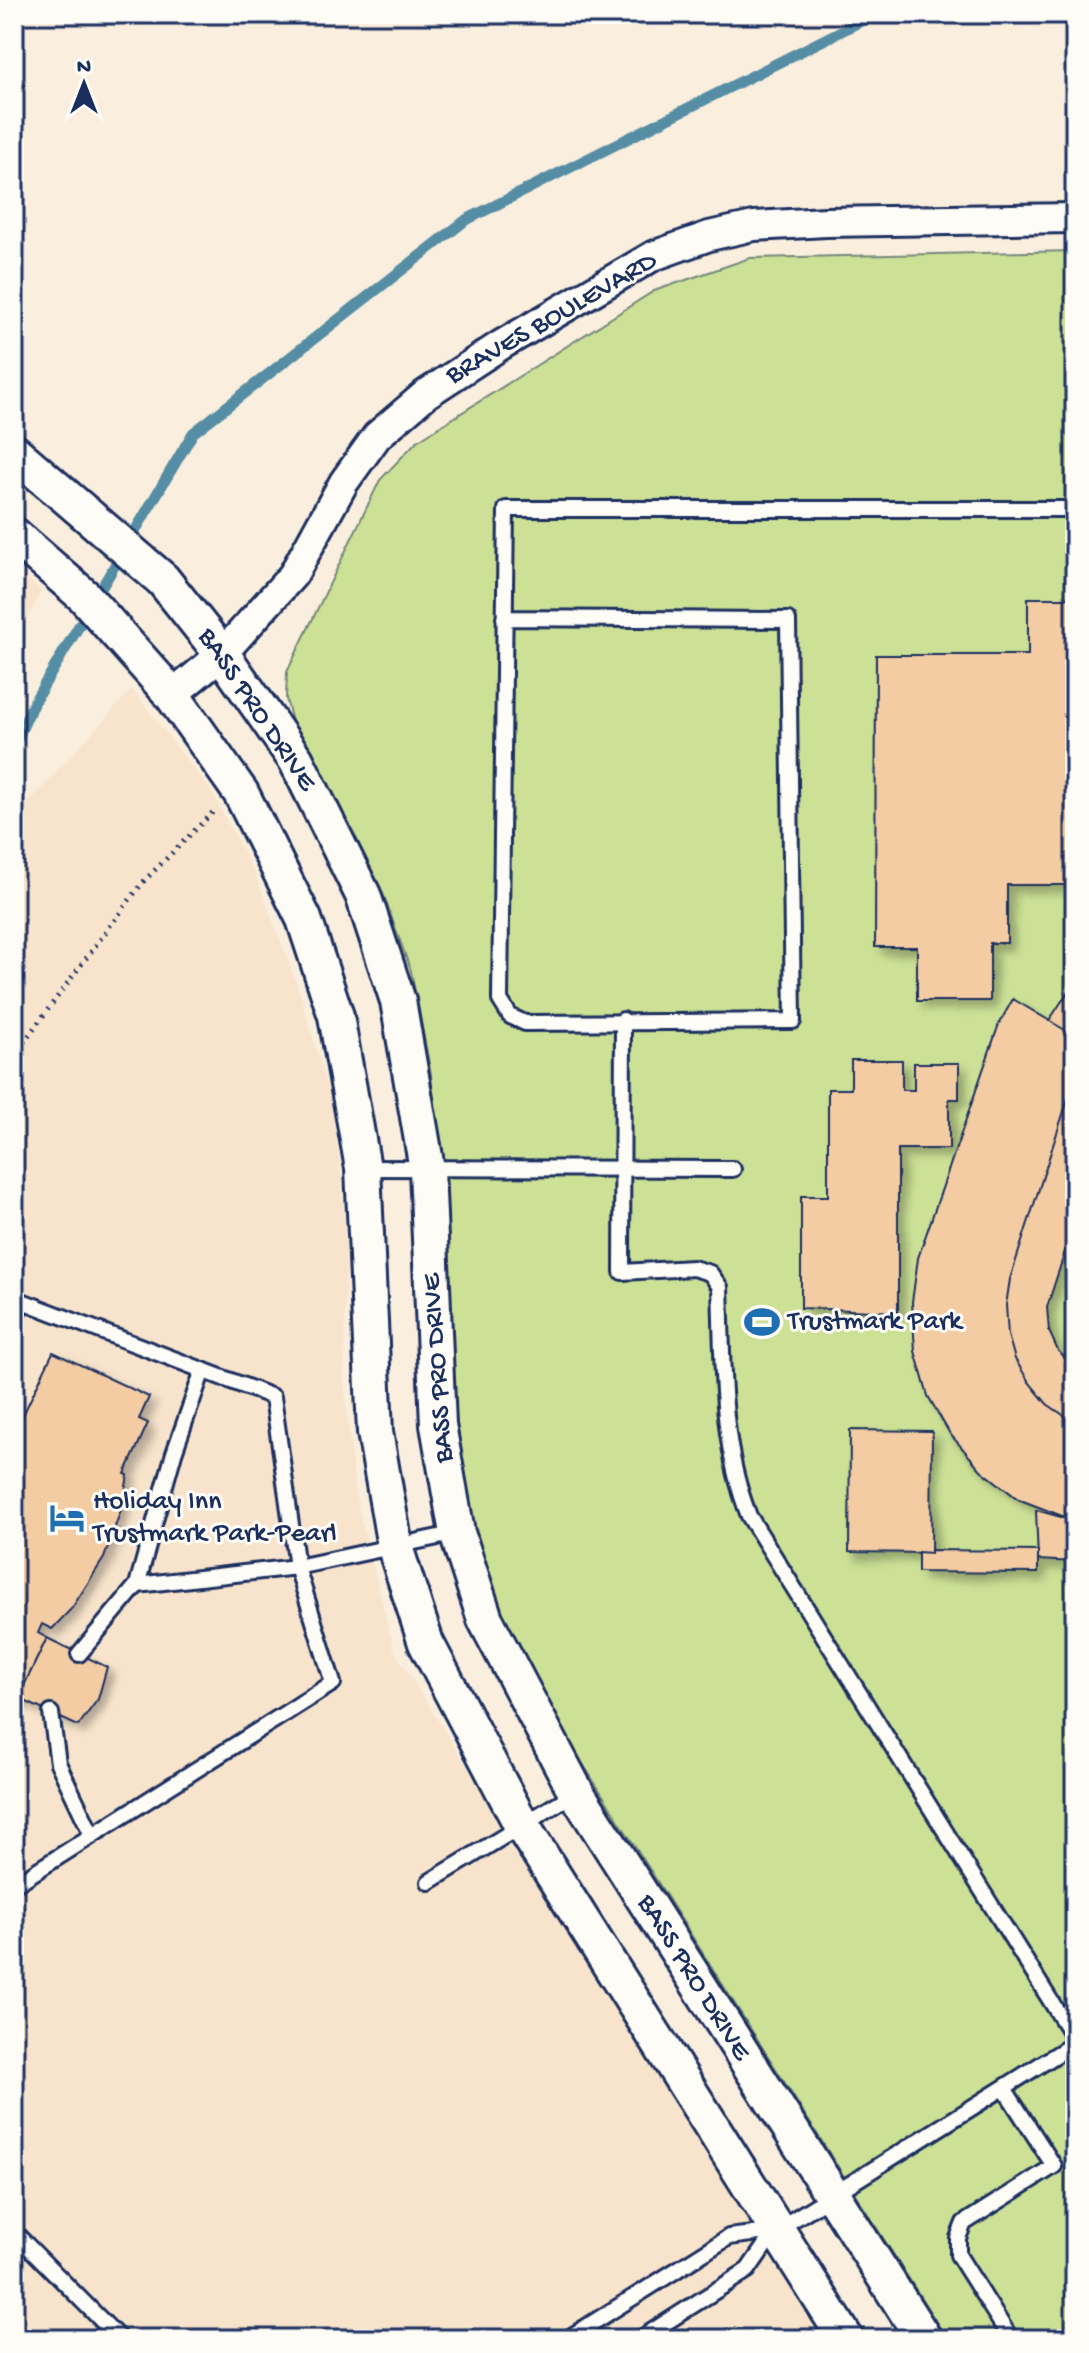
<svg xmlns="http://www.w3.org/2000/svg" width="1089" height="2353" viewBox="0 0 1089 2353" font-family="'Gochi Hand',sans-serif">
  <defs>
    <filter id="shadow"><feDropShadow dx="7" dy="7" stdDeviation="4" flood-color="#0004"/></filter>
  </defs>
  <rect width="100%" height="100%" fill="#faeede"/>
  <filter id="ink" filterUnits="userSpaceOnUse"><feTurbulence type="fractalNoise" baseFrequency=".0125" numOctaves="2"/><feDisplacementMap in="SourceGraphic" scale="16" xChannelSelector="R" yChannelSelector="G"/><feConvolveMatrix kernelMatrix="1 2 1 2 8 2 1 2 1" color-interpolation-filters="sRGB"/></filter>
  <g filter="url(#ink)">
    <g fill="#f8e4cc">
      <polygon points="14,567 41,591 14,647"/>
      <polygon points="132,689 211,791 255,874 297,984 329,1093 341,1173 346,1254 344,1381 356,1498 394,1650 825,2339 14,2339 14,824 18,814"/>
    </g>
    <polygon fill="#cce196" stroke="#74887a" stroke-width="2" points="1075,251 1075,2339 947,2339 538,1693 493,1602 461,1493 450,1382 448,1263 431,1074 411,971 382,891 292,721 286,699 287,672 380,480 417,441 654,291 750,258"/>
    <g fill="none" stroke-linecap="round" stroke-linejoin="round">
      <polyline stroke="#548da4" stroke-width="11" points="14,746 34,702 193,433 466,220 875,14"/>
    </g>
    <g fill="#f3cca3" stroke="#1b2f5e" stroke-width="2" filter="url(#shadow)">
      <polygon points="1028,598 1075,598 1075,885 1007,885 1007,943 990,943 990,1001 917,1001 917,947 875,947 876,655 1028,655"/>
      <polygon points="1075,981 1075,1221 1047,1307 1049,1331 1058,1351 1075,1368 1075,1478 1039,1462 1009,1440 984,1412 967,1378 956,1341 954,1303 960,1267 1039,1036"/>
      <polygon points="1013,999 1075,1036 1075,1077 1010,1279 1006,1305 1008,1335 1015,1359 1029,1382 1047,1404 1075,1423 1075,1521 1018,1499 981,1470 950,1434 928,1396 915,1351 912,1302 918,1258 999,1024"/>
      <polygon points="851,1060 902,1060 902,1090 914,1090 914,1063 959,1063 959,1099 949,1099 949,1149 898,1149 898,1312 801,1308 801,1196 828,1196 828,1089 851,1089"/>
      <polygon points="53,1352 149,1397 139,1419 148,1423 125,1474 128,1475 123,1504 104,1558 72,1608 52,1629 42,1624 38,1633 47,1638 18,1698 14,1696 14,1434"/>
      <polygon points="850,1430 932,1431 931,1553 849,1552"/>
      <polygon points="1036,1510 1068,1519 1068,1533 1075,1533 1075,1562 1038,1560"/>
      <polygon points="931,1550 1038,1551 1038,1573 918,1572 918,1552 931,1553"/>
      <polygon points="47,1638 107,1667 98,1699 78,1726 18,1698"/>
    </g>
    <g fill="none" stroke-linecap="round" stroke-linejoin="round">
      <g stroke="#1b2f5e" stroke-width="20">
        <g id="service">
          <polyline points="504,618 788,620 793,1021 525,1023 510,1016 500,1000 506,509 1075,509"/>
          <path d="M623 1020 622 1272 693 1268 710 1273 720 1287C723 1365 720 1443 749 1516L1075 2040"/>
          <polyline points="363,1168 733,1169"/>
          <polyline points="14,1320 22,1301 273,1397 297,1567 333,1683 14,1885"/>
          <polyline points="137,1585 297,1567 457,1533"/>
          <polyline points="79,1654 137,1585 174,1453 203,1370"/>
          <polyline points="51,1713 58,1763 92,1835"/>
          <polyline points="429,1882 575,1793"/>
          <polyline points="1004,2088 1054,2166 964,2223 958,2238 958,2255 1011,2339"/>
          <polyline points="14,2232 120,2339"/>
          <polyline points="567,2339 729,2237 775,2231 1075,2043"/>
          <polyline points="640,2339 748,2270 775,2231"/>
        </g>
      </g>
      <g stroke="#1b2f5e" stroke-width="34">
        <polyline id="minor" points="172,695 222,654 293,575 344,482 377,436 426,394 501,345 653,256 709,236 754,226 826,222 1075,218"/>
      </g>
      <g stroke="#1b2f5e" stroke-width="40">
        <g id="tertiary">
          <polyline points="14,452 163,580 222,654 296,760 363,895 398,1001 427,1169 438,1425 457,1533 485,1619 576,1792 924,2339"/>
          <polyline points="14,535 84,596 172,695 241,793 304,919 336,1016 363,1168 375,1432 395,1547 426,1643 521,1824 846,2339"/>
        </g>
      </g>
      <polyline stroke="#1b2f5e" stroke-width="5" stroke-dasharray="2 6" stroke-linecap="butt" points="14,1055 143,882 213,812"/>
      <use href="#service" stroke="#fdfcf7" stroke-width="14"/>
      <use href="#minor" stroke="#fdfcf7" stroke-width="28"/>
      <use href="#tertiary" stroke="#fdfcf7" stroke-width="34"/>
    </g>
  </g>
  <defs>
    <g id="stadium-bare" transform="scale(2.76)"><path d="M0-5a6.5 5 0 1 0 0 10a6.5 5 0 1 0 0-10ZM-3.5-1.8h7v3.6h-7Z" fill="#1f6fb2" stroke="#fdfcf7" stroke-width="2.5" paint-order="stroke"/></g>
    <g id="hotel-bare" transform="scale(2.76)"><path d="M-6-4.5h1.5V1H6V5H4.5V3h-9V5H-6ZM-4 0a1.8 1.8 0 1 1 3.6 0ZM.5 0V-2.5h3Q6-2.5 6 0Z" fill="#1f6fb2" stroke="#fdfcf7" stroke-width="2.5" paint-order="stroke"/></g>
  </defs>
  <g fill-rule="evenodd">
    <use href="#stadium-bare" x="762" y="1322"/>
    <use href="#hotel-bare" x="67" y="1518"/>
  </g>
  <g text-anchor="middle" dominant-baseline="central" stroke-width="6" stroke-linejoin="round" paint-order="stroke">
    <g font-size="28" fill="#1b2f5e" stroke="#fdfcf7">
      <text transform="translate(552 319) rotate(-30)">BRAVES BOULEVARD</text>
      <text transform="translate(256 710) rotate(56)">BASS PRO DRIVE</text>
      <text transform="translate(439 1368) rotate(-94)">BASS PRO DRIVE</text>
      <text transform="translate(693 1978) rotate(58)">BASS PRO DRIVE</text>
    </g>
    <g font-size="28" fill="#1b2f5e" stroke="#fdfcf7" text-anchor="start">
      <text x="788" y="1322">Trustmark Park</text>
      <text x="93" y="1502">Holiday Inn<tspan x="93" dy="32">Trustmark Park-Pearl</tspan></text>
    </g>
  </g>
  <rect width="1089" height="2353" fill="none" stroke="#fdfcf7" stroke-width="48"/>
  <rect x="24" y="24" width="1041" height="2305" fill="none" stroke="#1b2f5e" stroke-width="3" filter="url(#ink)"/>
  <g transform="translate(84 84)" stroke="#fdfcf7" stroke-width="6" paint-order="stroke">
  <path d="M0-6L14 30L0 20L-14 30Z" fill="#1b2f5e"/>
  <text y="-12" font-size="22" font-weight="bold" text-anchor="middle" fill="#1b2f5e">N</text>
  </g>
</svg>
